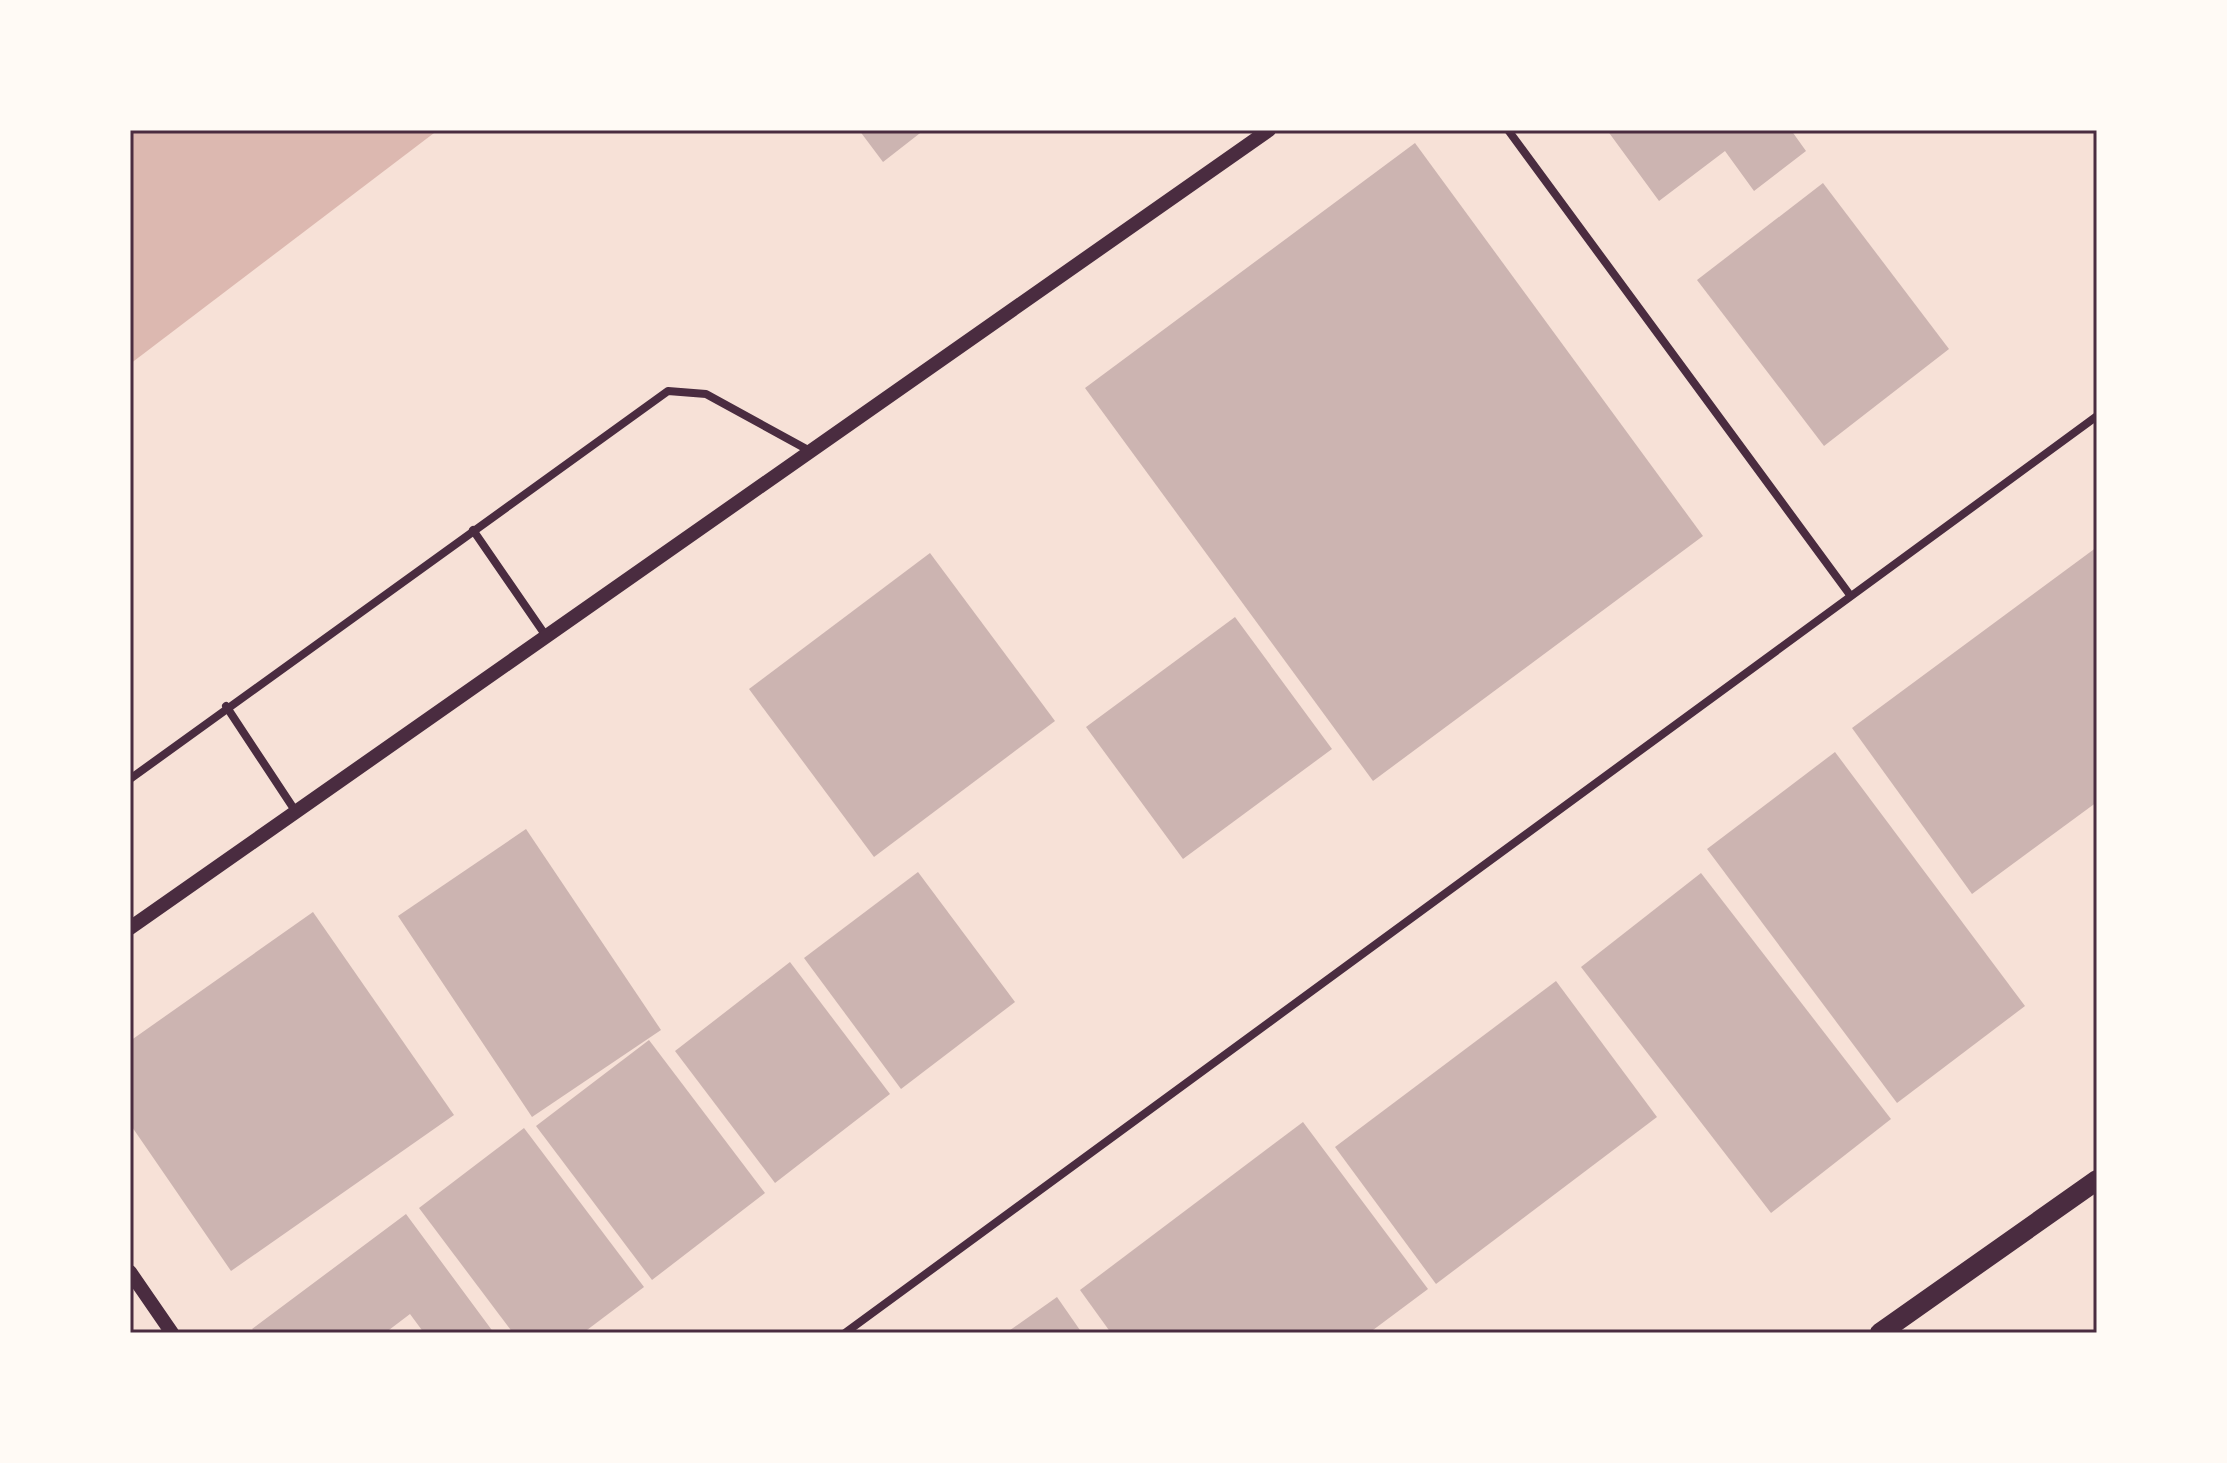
<svg xmlns="http://www.w3.org/2000/svg" width="2227" height="1463" viewBox="0 0 2227 1463" font-family="'Fira Sans',sans-serif">
  <rect width="100%" height="100%" fill="#f7e1d7"/>
  <polygon fill="#dcb8b0" points="130,130 438,130 130,364"/>
  <g fill="#ccb4b1">
    <polygon points="859,130 924,130 883,162"/>
    <polygon points="1607,130 1791,130 1806,151 1754,191 1725,151 1659,201"/>
    <polygon points="1415,143 1703,536 1373,781 1085,388"/>
    <polygon points="1823,183 1949,349 1824,446 1697,280"/>
    <polygon points="2097,547 2097,802 1972,894 1852,728"/>
    <polygon points="930,553 1055,721 874,857 749,689"/>
    <polygon points="1235,617 1332,749 1183,859 1086,727"/>
    <polygon points="1835,752 2025,1006 1897,1103 1707,849"/>
    <polygon points="526,829 661,1030 532,1117 398,916"/>
    <polygon points="918,872 1015,1002 901,1089 804,958"/>
    <polygon points="1701,873 1891,1119 1771,1213 1581,967"/>
    <polygon points="313,912 454,1115 231,1271 130,1124 130,1041"/>
    <polygon points="790,962 890,1094 775,1183 675,1051"/>
    <polygon points="1556,981 1657,1117 1436,1284 1335,1147"/>
    <polygon points="649,1040 765,1193 652,1280 536,1126"/>
    <polygon points="1303,1122 1428,1289 1369,1333 1111,1333 1080,1290"/>
    <polygon points="524,1128 644,1287 583,1333 513,1333 419,1208"/>
    <polygon points="406,1214 494,1333 424,1333 410,1314 385,1333 256,1333 252,1329"/>
    <polygon points="1057,1297 1082,1333 1006,1333"/>
  </g>
  <g fill="none" stroke-linecap="round" stroke-linejoin="round">
    <g stroke="#4a2c40" stroke-width="8">
      <polyline points="1508,130 1850,595"/>
      <polyline points="473,530 546,636"/>
      <polyline points="226,706 296,812"/>
      <polyline points="130,779 668,391 706,394 810,451"/>
      <polyline points="845,1333 2097,416"/>
    </g>
    <g stroke="#4a2c40" stroke-width="14">
      <polyline points="130,928 1269,130"/>
      <polyline points="130,1272 172,1333"/>
    </g>
    <polyline stroke="#4a2c40" stroke-width="20" points="1880,1333 2097,1180"/>
  </g>
  <rect width="2227" height="1463" fill="none" stroke="#fffaf5" stroke-width="264"/>
  <rect x="132" y="132" width="1963" height="1199" fill="none" stroke="#4a2c40" stroke-width="3"/>
</svg>
